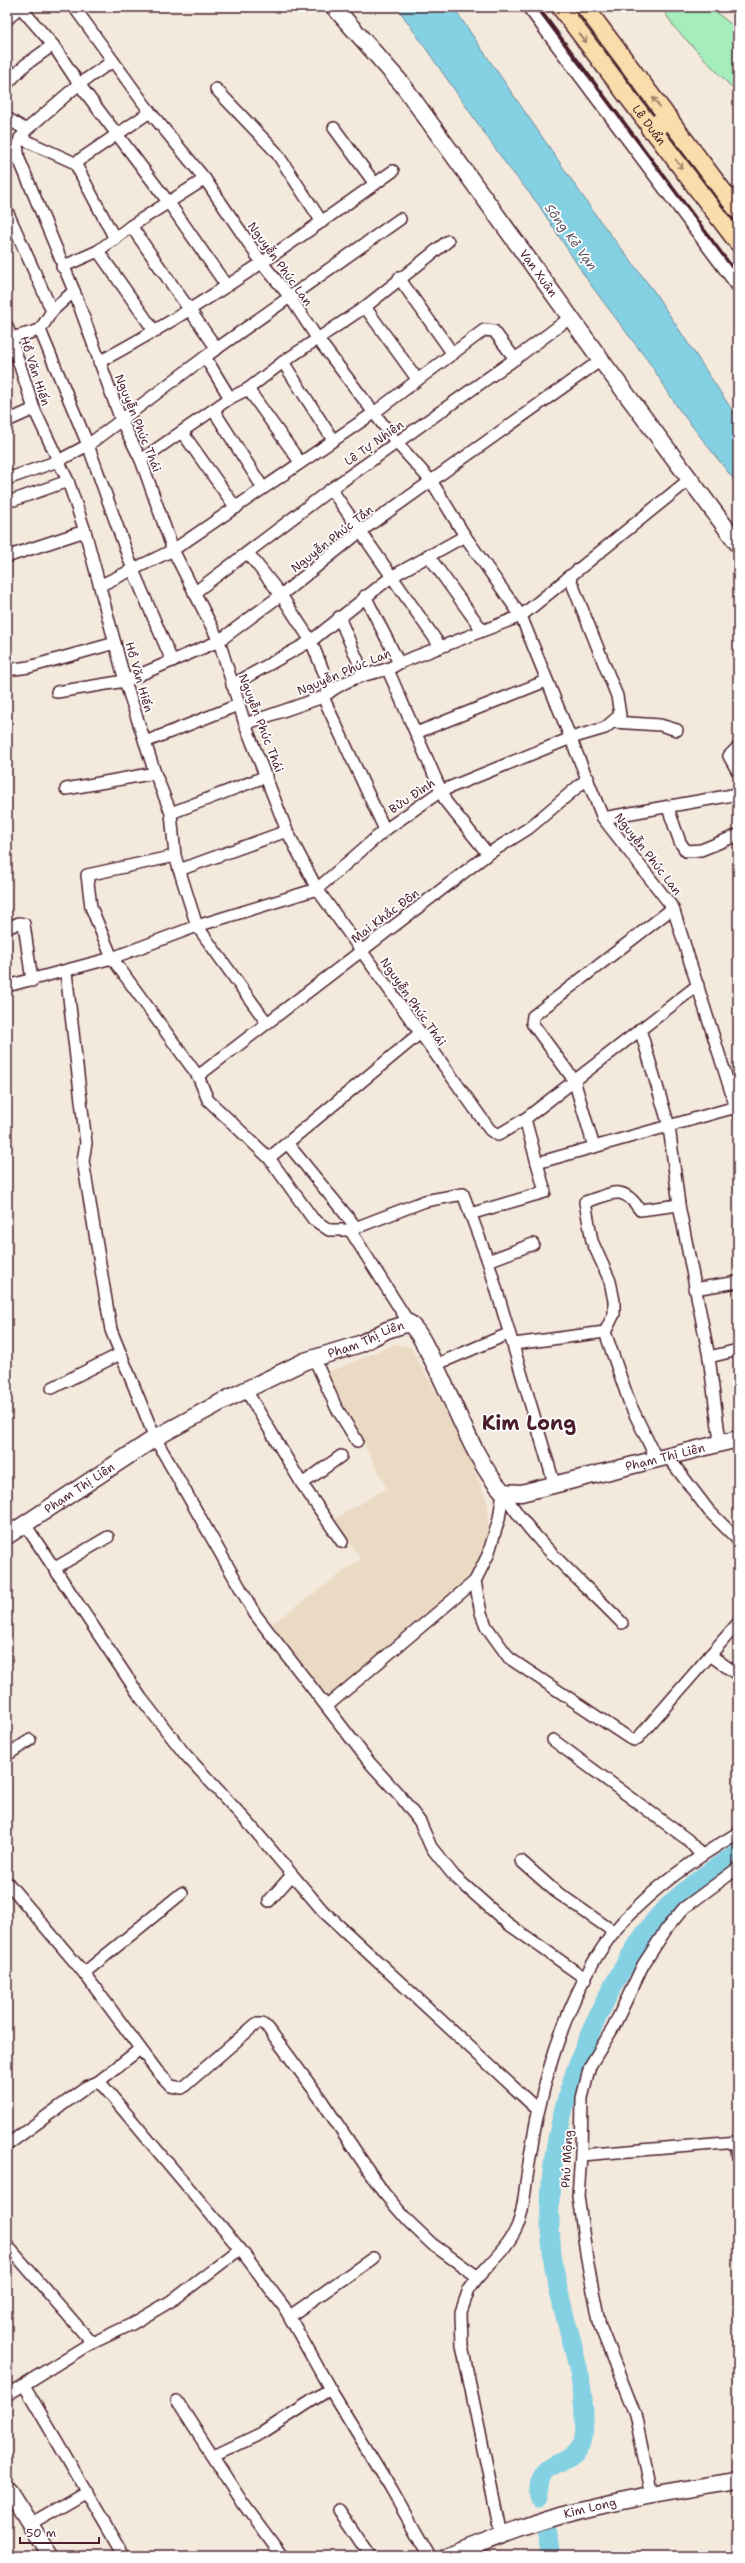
<svg xmlns="http://www.w3.org/2000/svg" width="745" height="2563" viewBox="0 0 745 2563" font-family="'Shantell Sans',sans-serif">
  <rect width="100%" height="100%" fill="#f3e9dc"/>
  <filter id="ink" filterUnits="userSpaceOnUse"><feTurbulence type="fractalNoise" baseFrequency=".025" numOctaves="2"/><feDisplacementMap in="SourceGraphic" scale="8" xChannelSelector="R" yChannelSelector="G"/><feConvolveMatrix kernelMatrix="1 2 1 2 8 2 1 2 1" color-interpolation-filters="sRGB"/></filter>
  <g filter="url(#ink)">
    <polygon fill="#eadac3" points="395,1344 411,1347 465,1447 488,1504 488,1533 475,1571 328,1697 272,1624 361,1559 334,1519 387,1488 327,1373"/>
    <polygon fill="#a5edbb" stroke="#788673" points="661,7 710,7 738,30 738,94 675,28"/>
    <g fill="#85d1e4" stroke="#6d8a9a">
      <polygon points="397,7 453,7 597,217 653,290 738,419 738,485 678,408 651,365 590,284 538,204 506,164"/>
      <polygon points="555,2542 559,2556 543,2556 540,2545"/>
    </g>
    <g fill="none" stroke-linecap="round" stroke-linejoin="round">
      <g stroke="#85d1e4" stroke-width="19">
        <path d="M539 2497C536 2455 567 2471 581 2445 584 2438 584 2427 584 2419 584 2362 558 2310 552 2253 541 2156 572 2059 619 1975 631 1954 644 1932 660 1914 683 1890 710 1870 738 1853"/>
        <polyline points="546,2530 551,2556"/>
      </g>
      <g stroke="#4a1f2b" stroke-width="14">
        <g id="street">
          <polyline points="20,7 53,45 79,84 169,203 226,285"/>
          <polyline points="74,7 150,112 205,179 262,263 290,297 317,338 397,443 432,482 465,536 521,616 603,818 673,908 738,1114"/>
          <polyline points="528,7 738,287"/>
          <polyline points="7,20 19,7"/>
          <polyline points="113,61 79,84 26,130 17,145 19,159 74,291 121,420 141,460 173,550 219,641 245,724 287,831 317,889 490,1130 498,1135 525,1119 698,985"/>
          <polyline points="7,84 25,65 53,45"/>
          <polyline points="216,89 276,152 322,222"/>
          <polyline points="7,118 26,130"/>
          <polyline points="334,128 375,184"/>
          <polyline points="20,138 75,163 115,239"/>
          <polyline points="7,156 19,159"/>
          <polyline points="75,163 150,112"/>
          <polyline points="7,211 52,311"/>
          <polyline points="131,226 217,349"/>
          <polyline points="98,251 155,332"/>
          <polyline points="62,267 98,251 131,226 205,179"/>
          <polyline points="399,278 453,354"/>
          <polyline points="365,307 417,379"/>
          <polyline points="7,326 34,409 68,481 85,531 125,681 155,773 171,813 175,856 197,926 267,1023"/>
          <polyline points="40,330 88,445 133,570 172,661"/>
          <polyline points="11,338 40,330 52,311 74,291"/>
          <polyline points="205,357 230,398"/>
          <path d="M99 362C202 307 298 239 393 171"/>
          <polyline points="283,362 333,440"/>
          <polyline points="248,389 300,462"/>
          <polyline points="214,411 263,488"/>
          <polyline points="7,421 34,409"/>
          <polyline points="182,432 236,508"/>
          <polyline points="141,460 230,398 248,389 283,362 365,307 448,241"/>
          <polyline points="7,479 58,461 88,445 205,357 400,219"/>
          <polyline points="331,489 440,646"/>
          <polyline points="14,500 68,481"/>
          <polyline points="248,553 281,595 311,641 331,690"/>
          <polyline points="428,555 482,630"/>
          <polyline points="9,556 85,531"/>
          <polyline points="101,585 173,550 375,412 484,330 494,331 515,359"/>
          <polyline points="194,593 331,489 515,359 571,317"/>
          <polyline points="365,596 399,663"/>
          <polyline points="339,617 364,675"/>
          <polyline points="7,670 29,667 115,643"/>
          <polyline points="388,670 446,802 488,854"/>
          <polyline points="232,685 311,641 391,577 465,536"/>
          <polyline points="57,692 125,681 219,641 281,595 361,531 601,360"/>
          <polyline points="323,697 385,830"/>
          <polyline points="613,722 660,725 677,730"/>
          <path d="M245 724 323 697C334 688 350 679 365 675 378 671 388 671 399 663L521 616 690 479"/>
          <polyline points="416,733 546,681"/>
          <polyline points="145,742 238,705"/>
          <polyline points="738,747 729,756 738,772"/>
          <polyline points="66,789 155,773"/>
          <polyline points="668,808 680,842 686,851 701,850 738,835"/>
          <polyline points="171,813 267,776"/>
          <polyline points="603,818 738,794"/>
          <polyline points="175,856 87,875 91,907 112,958 198,1076 208,1100 269,1158 313,1219 329,1230 350,1230 425,1201 463,1194 488,1261 554,1483"/>
          <polyline points="179,870 287,831"/>
          <polyline points="7,928 19,923 24,924 32,981"/>
          <polyline points="66,972 86,1143 83,1161 111,1330 155,1438 255,1614 370,1763 401,1797 420,1822 431,1847 454,1876 507,1923 586,1979"/>
          <polyline points="7,986 112,958 197,926 317,889 385,830 441,791 571,738 605,728 620,715 617,696 569,576"/>
          <polyline points="640,1029 669,1126 679,1205 709,1357 720,1442"/>
          <polyline points="198,1076 488,854 529,828 588,778"/>
          <polyline points="287,1143 356,1227"/>
          <polyline points="594,1147 574,1080 532,1023 533,1016 673,908"/>
          <polyline points="269,1158 419,1034"/>
          <polyline points="537,1163 736,1107"/>
          <polyline points="470,1214 545,1192 525,1119"/>
          <polyline points="350,1230 409,1323"/>
          <polyline points="488,1261 533,1244"/>
          <polyline points="694,1289 738,1282"/>
          <polyline points="514,1344 605,1332"/>
          <polyline points="709,1357 738,1350"/>
          <polyline points="314,1358 336,1407 357,1441"/>
          <polyline points="435,1365 508,1334"/>
          <polyline points="52,1388 120,1354"/>
          <polyline points="246,1390 302,1484 341,1456"/>
          <polyline points="668,1457 709,1511 738,1540"/>
          <path d="M657 1460 630 1404 605 1332 614 1314V1301L610 1281 592 1241 585 1202C612 1194 622 1183 640 1210L679 1205"/>
          <polyline points="302,1484 342,1542"/>
          <polyline points="503,1492 499,1519 488,1555 475,1581 481,1613 486,1626 509,1658 629,1738 634,1740 638,1738 738,1623"/>
          <path d="M503 1492C534 1543 581 1580 622 1623"/>
          <polyline points="24,1523 141,1698 184,1753 251,1826 323,1911 538,2110"/>
          <polyline points="55,1568 108,1537"/>
          <polyline points="710,1655 738,1675"/>
          <polyline points="327,1706 475,1581"/>
          <polyline points="553,1740 688,1840 701,1855"/>
          <polyline points="7,1755 30,1740"/>
          <polyline points="521,1861 555,1891 614,1932"/>
          <polyline points="7,1882 84,1973 157,2071 171,2086 182,2088 256,2024 262,2024 268,2028 322,2101 383,2192 408,2221 432,2244 478,2277 469,2289 461,2312 462,2346 501,2535"/>
          <polyline points="269,1901 292,1875"/>
          <polyline points="84,1973 182,1893"/>
          <polyline points="98,2082 140,2049"/>
          <polyline points="736,2142 738,2157"/>
          <polyline points="7,2145 88,2086 98,2082 104,2087 240,2249 284,2307 330,2389 391,2489 429,2556"/>
          <polyline points="581,2155 738,2142"/>
          <polyline points="7,2245 92,2343"/>
          <path d="M478 2277C492 2261 508 2247 517 2227 523 2213 524 2198 526 2183 530 2158 533 2133 539 2109 553 2046 581 1966 625 1919 658 1884 697 1857 738 1833"/>
          <polyline points="290,2316 373,2258"/>
          <polyline points="24,2385 124,2556"/>
          <polyline points="7,2395 86,2346 132,2324 176,2298 240,2249"/>
          <polyline points="177,2401 242,2502 282,2556"/>
          <polyline points="214,2456 262,2433 330,2389"/>
          <polyline points="652,2495 635,2414 600,2326 587,2260 578,2196 581,2155 582,2098 590,2066 613,2028 643,1965 667,1928 684,1908 738,1868"/>
          <polyline points="339,2510 370,2556"/>
          <polyline points="30,2524 87,2491"/>
        </g>
      </g>
      <g stroke="#4a1f2b" stroke-width="19">
        <g id="secondary">
          <path id="s1" d="M334 7 402 84 601 360 738 544"/>
          <path id="s2" d="M7 1536 155 1438 225 1400 305 1361 360 1344 387 1330 409 1323C420 1332 426 1348 433 1361 453 1399 475 1463 503 1492L521 1493 738 1439"/>
          <polyline points="7,2488 50,2556"/>
          <path id="s3" d="M447 2556C488 2540 530 2523 573 2512 627 2498 683 2489 738 2481"/>
        </g>
      </g>
      <g stroke="#4a1f2b" stroke-width="20">
        <g id="primary">
          <path id="s4" d="M560 7 738 243"/>
          <polyline points="585,7 738,211"/>
        </g>
      </g>
      <g stroke="#4a1f2b" stroke-width="23">
        <polyline id="highway" points="651,128 668,119"/>
      </g>
      <use href="#street" stroke="#fff" stroke-width="11"/>
      <use href="#secondary" stroke="#fff" stroke-width="16"/>
      <use href="#primary" stroke="#faddab" stroke-width="17"/>
      <use href="#highway" stroke="#faddab" stroke-width="20"/>
      <polyline stroke="#4a1f2b" stroke-width="3" points="538,7 738,275"/>
    </g>
    <defs><path id="oneway-shaft" d="M-6 0H5M1.5-3L5.5 0L1.5 3" fill="none" stroke-width="1.6" stroke-linecap="round" stroke-linejoin="round"/></defs>
    <g stroke="#a27e6b">
      <use href="#oneway-shaft" transform="translate(583 38) rotate(52)"/>
      <use href="#oneway-shaft" transform="translate(656 102) rotate(-127)"/>
      <use href="#oneway-shaft" transform="translate(679 164) rotate(53)"/>
    </g>
  </g>
  <g text-anchor="middle" dominant-baseline="central" stroke-width="3.5" stroke-linejoin="round" paint-order="stroke">
    <g font-size="12" fill="#4a1f2b" stroke="#fff">
      <text stroke="none"><textPath href="#s4" startOffset="148">Lê Duẩn</textPath></text>
      <text transform="translate(280 264) rotate(54)">Nguyễn Phúc Lan</text>
      <text stroke="none"><textPath href="#s1" startOffset="336">Vạn Xuân</textPath></text>
      <text transform="translate(35 371) rotate(72)">Hồ Văn Hiến</text>
      <text transform="translate(138 423) rotate(68)">Nguyễn Phúc Thái</text>
      <text transform="translate(374 443) rotate(-35)">Lê Tự Nhiên</text>
      <text transform="translate(332 539) rotate(-38)">Nguyễn Phúc Tần</text>
      <text transform="translate(344 672) rotate(-23)">Nguyễn Phúc Lan</text>
      <text transform="translate(139 677) rotate(74)">Hồ Văn Hiến</text>
      <text transform="translate(261 723) rotate(69)">Nguyễn Phúc Thái</text>
      <text transform="translate(412 796) rotate(-34)">Bửu Đình</text>
      <text transform="translate(648 854) rotate(52)">Nguyễn Phúc Lan</text>
      <text transform="translate(385 916) rotate(-37)">Mai Khắc Đôn</text>
      <text transform="translate(413 1002) rotate(55)">Nguyễn Phúc Thái</text>
      <text stroke="none"><textPath href="#s2" startOffset="411">Phạm Thị Liên</textPath></text>
      <text stroke="none"><textPath href="#s2" startOffset="818">Phạm Thị Liên</textPath></text>
      <text stroke="none"><textPath href="#s2" startOffset="87">Phạm Thị Liên</textPath></text>
      <text transform="translate(567 2159) rotate(-87)">Phú Mộng</text>
      <text stroke="none"><textPath href="#s3" startOffset="151">Kim Long</textPath></text>
    </g>
    <g font-size="13" font-style="italic" fill="#5c5462" stroke="#fff">
      <text transform="translate(571 237) rotate(54)">Sông Kẻ Vạn</text>
    </g>
    <g font-size="20" font-weight="bold" fill="#4a1f2b" stroke="#fff">
      <text x="529" y="1423">Kim Long</text>
    </g>
  </g>
  <rect width="745" height="2563" fill="none" stroke="#fff" stroke-width="24"/>
  <rect x="12" y="12" width="721" height="2539" fill="none" stroke="#4a1f2b" stroke-width="1.5" filter="url(#ink)"/>
  <path d="M20 2537v6h79v-6" fill="none" stroke="#4a1f2b" stroke-width="2"/>
  <text x="26" y="2537" font-size="12" fill="#4a1f2b" stroke="#ffffff" stroke-width="3" paint-order="stroke">50 m</text>
</svg>
